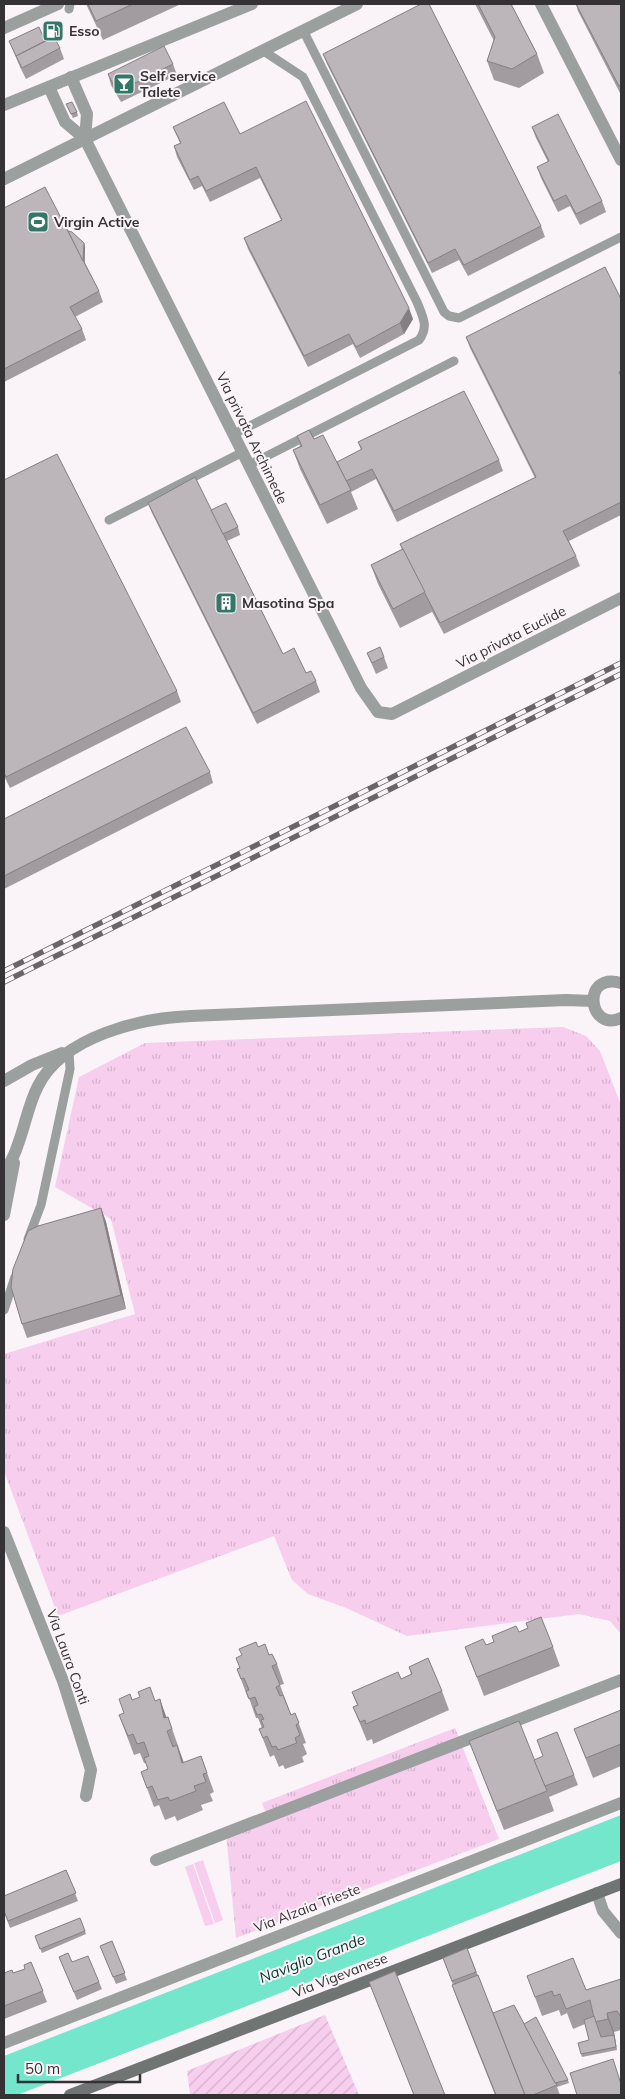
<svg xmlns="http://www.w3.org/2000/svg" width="625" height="2099" viewBox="0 0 625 2099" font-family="Mulish,sans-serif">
  <defs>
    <pattern id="grass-tufts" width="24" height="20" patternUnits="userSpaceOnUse" patternTransform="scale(1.25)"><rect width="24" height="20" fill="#f7ceed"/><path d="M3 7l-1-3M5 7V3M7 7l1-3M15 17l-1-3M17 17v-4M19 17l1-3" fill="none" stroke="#d4b1cc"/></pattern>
    <pattern id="garden-furrows" width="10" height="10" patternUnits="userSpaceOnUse" patternTransform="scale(1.25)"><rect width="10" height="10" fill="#f7ceed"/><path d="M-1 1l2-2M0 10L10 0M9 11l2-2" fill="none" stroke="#d4b1cc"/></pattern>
  </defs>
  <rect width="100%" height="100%" fill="#faf3f8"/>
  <g fill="url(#grass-tufts)">
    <polygon points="563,1027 586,1036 600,1051 621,1105 621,1634 610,1621 579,1614 407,1636 344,1607 308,1594 292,1580 274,1536 58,1616 4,1471 4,1354 135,1314 111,1219 55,1187 79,1077 145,1043"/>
    <polygon points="455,1728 499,1839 236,1938 226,1833 266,1813 262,1803"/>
  </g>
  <polygon fill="url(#garden-furrows)" points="325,2015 359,2095 190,2095 187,2071"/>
  <g fill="#f7ceed">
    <polygon points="203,1860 223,1920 215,1923 194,1863"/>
    <polygon points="193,1864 214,1924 205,1926 185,1867"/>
  </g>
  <polygon fill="#73e6cb" points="621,1815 621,1861 17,2095 4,2095 4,2056"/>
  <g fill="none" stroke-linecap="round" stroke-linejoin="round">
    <g stroke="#9b9f9d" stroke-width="9">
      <polyline points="69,9 70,4"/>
      <polyline points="303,30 444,312 449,316 459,318 621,237"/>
      <path d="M234 434 419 340C429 327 423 317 417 302L303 77 262 50"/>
      <polyline points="249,465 454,361"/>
      <polyline points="109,520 243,452"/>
      <polyline points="28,1239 41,1205 70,1069 69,1051"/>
      <polyline points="4,1310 15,1277"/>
    </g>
    <g stroke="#9b9f9d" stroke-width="12">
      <polyline points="541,4 621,160"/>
      <polyline points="4,28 58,4"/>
      <polyline points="71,77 87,114 85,139"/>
      <polyline points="49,87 65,122 85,139 361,688 378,712 392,714 621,598"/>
      <polyline points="4,105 252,4"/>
      <polyline points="4,179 357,4"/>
      <path d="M621 983C581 971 588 1033 621 1018"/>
      <polyline points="4,1081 32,1065 62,1053"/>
      <path d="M4 1175C8 1166 14 1157 17 1147 25 1127 28 1105 38 1086 63 1036 141 1018 191 1016L566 1000 593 1001"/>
      <polyline points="4,1215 14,1163"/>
      <polyline points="4,1532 63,1681 91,1770 86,1796"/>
      <polyline points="156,1860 621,1680"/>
      <polyline points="597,1893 603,1911 621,1933"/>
      <polyline points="4,2043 621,1803"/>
    </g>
    <polyline stroke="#707574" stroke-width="12" points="70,2095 621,1884"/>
    <g stroke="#696568" stroke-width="5.5">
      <g id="rail">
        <polyline points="4,971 621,663"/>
        <polyline points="4,982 621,674"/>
      </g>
    </g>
    <use href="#rail" stroke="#faf3f8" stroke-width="4" stroke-dasharray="11" stroke-linecap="butt"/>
  </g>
  <g fill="#a29ca0">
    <polygon points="86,4 181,4 103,40"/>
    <polygon points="475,4 511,4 537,54 544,73 519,88 494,80 487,61 494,41"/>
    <polygon points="576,4 621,4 621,95 578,11"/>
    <polygon points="45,41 60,48 64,59 26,79 20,67 11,45"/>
    <polygon points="323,54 541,226 545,237 468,276 459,260 432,273 327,64"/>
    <polygon points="173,64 177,75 121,102 111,85 108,74"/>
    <polygon points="68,108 77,112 78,116 73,118"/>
    <polygon points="173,127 240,134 413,319 404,334 360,358 353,344 308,367 248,249 244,238 281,220 260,178 210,202 202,186 194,190 177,157 174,146 180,143"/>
    <polygon points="532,127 602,201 606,212 580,225 570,206 558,212 541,178 537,167 548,162 536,138"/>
    <polygon points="4,208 68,231 84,243 85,247 85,263 99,291 103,302 75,317 82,329 86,340 4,382"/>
    <polygon points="621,299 621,515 569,541 576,556 580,566 444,634 430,608 432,612 400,628 378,584 371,565 402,549 400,544 535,478 470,348 466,337"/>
    <polygon points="297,436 314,439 337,462 361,450 358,442 499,460 503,471 397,522 376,479 351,492 358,509 327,524 300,469 293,450 300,446"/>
    <polygon points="4,480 177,691 181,702 10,788 4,776"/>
    <polygon points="148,503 211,510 238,527 240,535 227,541 283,654 316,681 320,692 257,724 152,513"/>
    <polygon points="367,653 384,657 388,668 376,674"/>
    <polygon points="210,772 213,783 4,889 4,819"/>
    <polygon points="101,1208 106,1222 126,1309 27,1338 22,1324"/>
    <polygon points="519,1632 553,1647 560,1666 484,1696 465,1647 486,1645"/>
    <polygon points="258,1647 269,1655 277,1664 284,1684 280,1685 291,1715 295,1713 306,1743 303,1744 307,1754 302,1757 304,1762 285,1769 283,1765 279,1767 274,1755 270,1757 259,1729 262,1728 258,1718 256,1718 249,1698 248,1698 237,1669 239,1668 242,1655"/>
    <polygon points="409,1667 442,1691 449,1710 373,1744 372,1739 367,1741 353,1707 357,1705 352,1692 401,1679 411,1674"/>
    <polygon points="132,1700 155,1701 166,1717 168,1717 184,1763 201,1756 214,1792 210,1794 213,1801 201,1805 203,1810 177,1821 175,1816 165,1820 159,1805 154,1807 141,1772 148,1769 146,1763 144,1763 140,1753 134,1755 119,1715 124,1713"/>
    <polygon points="621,1710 621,1766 593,1778 574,1729"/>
    <polygon points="469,1741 534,1760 574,1775 578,1785 549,1797 554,1811 504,1830"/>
    <polygon points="66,1870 78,1901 10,1928 4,1912"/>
    <polygon points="80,1918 86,1934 42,1953 35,1936"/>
    <polygon points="112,1941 127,1980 116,1984 100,1946"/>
    <polygon points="467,1948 493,2013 524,2024 568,2080 569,2083 557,2087 560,2095 495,2095 457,1999 452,1985 453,1985 443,1958"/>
    <polygon points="31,1962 47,2002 4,2019 4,1973 13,1973 25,1969"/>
    <polygon points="62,1964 99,1982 102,1989 77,2000"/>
    <polygon points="527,1976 586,1990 621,1979 621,2030 614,2032 617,2050 582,2057 581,2054 589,2040 585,2024 573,2029 567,2013 561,2016 559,2010 542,2016"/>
    <polygon points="369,1982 445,2095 414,2095"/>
  </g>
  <g fill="#847f82">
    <polygon points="84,243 85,247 84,266 83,263"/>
    <polygon points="409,308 413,319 404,334 400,323"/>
    <polygon points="101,1208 106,1222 126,1309 121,1295"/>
    <polygon points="160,1699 167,1719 164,1718"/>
    <polygon points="177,1745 184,1764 182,1763"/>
    <polygon points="607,2013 614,2032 617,2050 614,2035 608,2019"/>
  </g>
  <g fill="#bcb5ba" stroke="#847f82">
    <polygon points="88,4 133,4 96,21"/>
    <polygon points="421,4 429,4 541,226 464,265 455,249 428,263 323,54"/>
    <polygon points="478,4 511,4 537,54 512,69 487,61 495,37"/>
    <polygon points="576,4 621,4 621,85 619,86"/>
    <polygon points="39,27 45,41 16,56 9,41"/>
    <polygon points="54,37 60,48 22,68 16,56"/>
    <polygon points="164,46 173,64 117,92 108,74"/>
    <polygon points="306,101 409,308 400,323 356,347 349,334 304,356 244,238 282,220 256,167 206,191 198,176 190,180 174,146 181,143 173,127 224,102 240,134"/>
    <polygon points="72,102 77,112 71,114 66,104"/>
    <polygon points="558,114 602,201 576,214 566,195 554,201 537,167 549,161 532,127"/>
    <polygon points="45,187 99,291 70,307 82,329 4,369 4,208"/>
    <polygon points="68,231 72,232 84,243 83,261"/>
    <polygon points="605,267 621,299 621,371 619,372 621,376 621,502 563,531 576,556 440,623 400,544 536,477 466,337"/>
    <polygon points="464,391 499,460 394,511 372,469 346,481 337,462 362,449 358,442"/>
    <polygon points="309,430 314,439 323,435 351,490 320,505 293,450 302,446 297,436"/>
    <polygon points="57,454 177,691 6,777 4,773 4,480"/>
    <polygon points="195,477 283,654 294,648 306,673 311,671 316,681 253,713 148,503"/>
    <polygon points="226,503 238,527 223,534 211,510"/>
    <polygon points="403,549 425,592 393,609 371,565"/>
    <polygon points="380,647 384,657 372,663 367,653"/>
    <polygon points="186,727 210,772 4,876 4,819"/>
    <polygon points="101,1208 121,1295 22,1324 11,1287 13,1269 28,1231 38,1226"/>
    <polygon points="541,1617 553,1647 477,1677 465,1647 483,1639 486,1645 494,1642 492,1636 516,1626 519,1632 528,1628 526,1623"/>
    <polygon points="256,1642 258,1647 265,1644 269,1655 272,1654 277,1664 272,1666 280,1685 276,1687 280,1696 283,1695 291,1715 295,1713 299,1723 296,1725 300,1735 295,1738 297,1743 278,1750 276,1746 272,1747 267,1736 263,1738 259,1729 264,1727 261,1720 264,1719 261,1714 257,1715 254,1707 258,1705 255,1697 249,1699 246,1691 249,1690 244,1678 241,1679 237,1669 240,1668 236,1658 242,1655 239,1649"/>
    <polygon points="428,1658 442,1691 366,1724 365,1720 360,1722 353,1707 358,1705 352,1692 398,1672 401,1679 412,1674 409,1667"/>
    <polygon points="150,1687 155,1701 160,1699 164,1718 168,1717 172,1729 167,1731 173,1747 177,1745 182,1763 201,1756 207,1773 203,1774 206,1782 194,1786 196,1791 170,1801 168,1797 158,1800 152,1786 147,1788 141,1772 148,1769 144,1758 149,1756 144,1742 137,1744 133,1734 128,1736 119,1715 124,1713 119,1699 130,1694 132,1700 140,1697 138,1692"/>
    <polygon points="621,1710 621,1744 586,1758 574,1729"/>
    <polygon points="519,1721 547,1791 497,1811 469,1741"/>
    <polygon points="557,1732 574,1775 545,1786 534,1760 543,1756 537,1740"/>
    <polygon points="66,1870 76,1893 8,1921 4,1911 4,1896"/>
    <polygon points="80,1918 85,1931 40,1949 35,1936"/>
    <polygon points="112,1941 125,1973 113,1977 100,1946"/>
    <polygon points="467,1948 476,1972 452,1981 443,1958"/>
    <polygon points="68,1953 72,1962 88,1956 99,1982 74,1992 59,1957"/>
    <polygon points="573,1958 586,1990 621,1979 621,2017 617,2011 607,2013 608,2019 595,2022 590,2000 566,2009 560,1994 554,1996 552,1991 535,1997 527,1976"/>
    <polygon points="31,1962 43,1991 4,2006 4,1973 12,1970 13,1973 25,1969 24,1965"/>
    <polygon points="395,1971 445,2095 414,2095 369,1982"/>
    <polygon points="478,1975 525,2095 496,2095 452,1985"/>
    <polygon points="514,2005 557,2085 533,2095 525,2095 493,2013"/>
    <polygon points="594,2016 601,2037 614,2035 616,2047 581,2054 578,2043 589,2040 584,2020"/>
    <polygon points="536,2017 568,2080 555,2083 524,2024"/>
    <polygon points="613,2059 621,2084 621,2095 577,2095 570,2073"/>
  </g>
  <defs>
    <g id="fuel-square" transform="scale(1.125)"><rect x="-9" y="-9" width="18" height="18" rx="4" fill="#347667" stroke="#faf3f8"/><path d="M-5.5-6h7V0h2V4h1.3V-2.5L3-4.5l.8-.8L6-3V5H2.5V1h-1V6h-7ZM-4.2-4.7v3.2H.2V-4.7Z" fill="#fff"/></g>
    <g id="bar-square" transform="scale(1.125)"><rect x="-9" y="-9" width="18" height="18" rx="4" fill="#347667" stroke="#faf3f8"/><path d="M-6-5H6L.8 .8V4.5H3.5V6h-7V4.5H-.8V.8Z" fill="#fff"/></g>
    <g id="stadium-square" transform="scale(1.125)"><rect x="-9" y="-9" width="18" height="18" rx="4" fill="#347667" stroke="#faf3f8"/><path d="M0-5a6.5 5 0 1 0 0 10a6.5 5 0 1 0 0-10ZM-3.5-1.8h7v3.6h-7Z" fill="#fff"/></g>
    <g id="building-square" transform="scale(1.125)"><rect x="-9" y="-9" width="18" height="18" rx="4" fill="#347667" stroke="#faf3f8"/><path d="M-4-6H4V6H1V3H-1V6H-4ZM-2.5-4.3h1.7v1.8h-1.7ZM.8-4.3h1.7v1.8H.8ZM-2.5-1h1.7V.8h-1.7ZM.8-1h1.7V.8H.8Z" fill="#fff"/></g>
  </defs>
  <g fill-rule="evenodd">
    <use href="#fuel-square" x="53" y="31"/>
    <use href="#bar-square" x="124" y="84"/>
    <use href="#stadium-square" x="38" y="222"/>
    <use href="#building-square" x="226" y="603"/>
  </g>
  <g text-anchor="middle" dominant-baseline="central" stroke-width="4" stroke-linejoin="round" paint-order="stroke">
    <g font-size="14" font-weight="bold" fill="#343234" stroke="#faf3f8" text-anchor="start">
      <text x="69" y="31">Esso</text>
      <text x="140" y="76">Self service<tspan x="140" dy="16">Talete</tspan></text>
      <text x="54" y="222">Virgin Active</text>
      <text x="242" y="603">Masotina Spa</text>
    </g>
    <g font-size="14" fill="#343234" stroke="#faf3f8">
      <text transform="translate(252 438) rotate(64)">Via privata Archimede</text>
      <text transform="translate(511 637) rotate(-27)">Via privata Euclide</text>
      <text transform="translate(68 1657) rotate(70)">Via Laura Conti</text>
      <text transform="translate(307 1908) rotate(-21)">Via Alzaia Trieste</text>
      <text transform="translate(340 1975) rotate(-21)">Via Vigevanese</text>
    </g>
    <g font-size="15" font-style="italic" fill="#00372d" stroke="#faf3f8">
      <text transform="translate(312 1958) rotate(-21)">Naviglio Grande</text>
    </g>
  </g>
  <rect width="625" height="2099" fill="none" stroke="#343234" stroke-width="10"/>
  <path d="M18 2074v8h122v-8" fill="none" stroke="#343234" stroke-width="2.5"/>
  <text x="25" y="2074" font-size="15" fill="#343234" stroke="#faf3f8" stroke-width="4" paint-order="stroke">50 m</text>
</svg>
